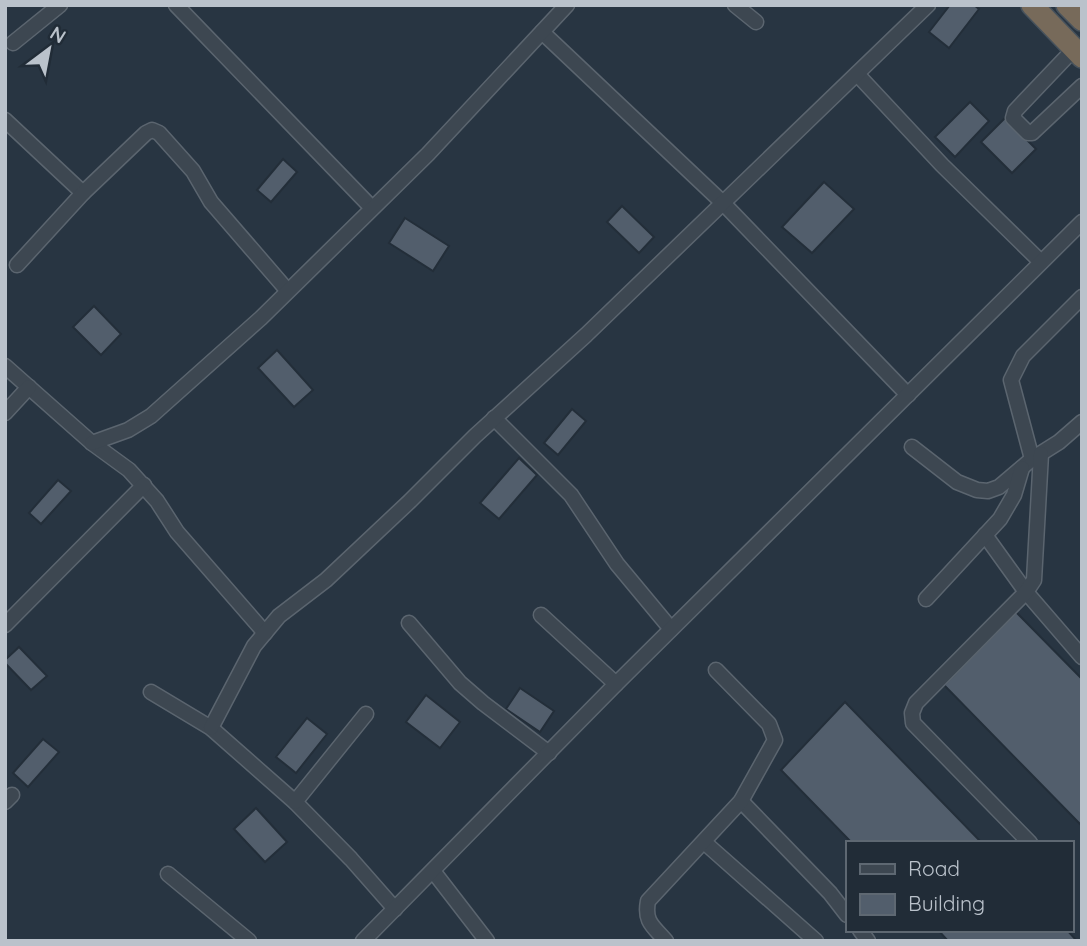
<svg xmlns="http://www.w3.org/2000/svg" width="1087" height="946" viewBox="0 0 1087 946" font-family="Quicksand,sans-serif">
  <rect width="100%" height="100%" fill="#283542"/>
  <g fill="#525e6c" stroke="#232e39" stroke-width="2">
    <polygon points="950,5 974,5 979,9 949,48 929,32"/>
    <polygon points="970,102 989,121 955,157 935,137"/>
    <polygon points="1005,118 1036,149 1012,173 981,142"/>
    <polygon points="283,159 297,172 271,202 257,190"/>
    <polygon points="824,182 854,209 812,253 782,227"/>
    <polygon points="622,206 654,237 639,253 607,222"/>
    <polygon points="405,218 449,246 433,271 389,243"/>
    <polygon points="94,306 121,334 101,355 73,327"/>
    <polygon points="277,350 313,390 294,407 258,368"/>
    <polygon points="572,409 586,421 558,455 544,443"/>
    <polygon points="519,458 537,475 499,519 480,503"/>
    <polygon points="58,480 71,491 41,524 29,513"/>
    <polygon points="1016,612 1082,679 1082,826 944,685"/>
    <polygon points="19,647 47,676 31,690 5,663 5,660"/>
    <polygon points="520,688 554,711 540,732 506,709"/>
    <polygon points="426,695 460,722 440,748 406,722"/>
    <polygon points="845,702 982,843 852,843 781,770"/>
    <polygon points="307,718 327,734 296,773 276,757"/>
    <polygon points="43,739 59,752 28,787 13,773"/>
    <polygon points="256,808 287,842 265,862 234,829"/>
    <polygon points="938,930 1067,930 1077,941 948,941"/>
  </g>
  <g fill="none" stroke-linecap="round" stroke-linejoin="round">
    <g stroke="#5b656f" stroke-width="17">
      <g id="minor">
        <polyline points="176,5 372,208"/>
        <polyline points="735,5 756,22"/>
        <polyline points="542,32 723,203 908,395"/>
        <polyline points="13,43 60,5"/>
        <polyline points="1074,49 1015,111 1013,118 1028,133 1032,133 1082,86"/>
        <polyline points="857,74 942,165 1041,262"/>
        <polyline points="5,120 83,193"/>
        <polyline points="17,265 83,193 146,133 152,130 159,133 193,171 211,202 287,290"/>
        <polyline points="5,366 92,443 129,470 157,501 177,532 265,633"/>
        <polyline points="5,413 29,387"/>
        <polyline points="494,418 571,495 617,564 671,629"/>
        <polyline points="92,443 128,430 151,416 261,318 428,154 567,5"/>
        <polyline points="912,447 957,482 977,490 988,491 999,487 1032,459 1059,442 1082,422"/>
        <polyline points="1032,459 1011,380 1023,356 1082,297"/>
        <polyline points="985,535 1026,592 1082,657"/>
        <polyline points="926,599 1000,519 1014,495 1022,468"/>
        <polyline points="541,615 616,684"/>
        <polyline points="409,623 460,683 483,703 549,753"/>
        <polyline points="5,625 144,485"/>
        <polyline points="151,692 211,728 295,802 351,859 395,909"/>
        <polyline points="211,728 254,646 279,616 326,580 410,501 475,436 586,335 928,5"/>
        <polyline points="741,801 830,893 847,915"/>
        <polyline points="5,802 12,795"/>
        <polyline points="295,802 366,714"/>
        <polyline points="704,842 816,941"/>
        <polyline points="1030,843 913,723 912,713 916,703 1026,592 1034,580 1041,454"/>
        <polyline points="433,871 487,941"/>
        <polyline points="168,874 249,941"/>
        <polyline points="860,930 868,941"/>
        <polyline points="363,941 616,684 1082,222"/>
        <path d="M666 941C653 926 644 922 648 901L741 801 775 740 769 724 716 670"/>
      </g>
    </g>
    <g stroke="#47525c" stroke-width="24">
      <g id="highway">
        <polyline points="1032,5 1082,57"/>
        <polyline points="1067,5 1082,20"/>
      </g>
    </g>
    <use href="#minor" stroke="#3d4751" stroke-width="14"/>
    <use href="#highway" stroke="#776a5a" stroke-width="21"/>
  </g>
  <rect width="1087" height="946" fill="none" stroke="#bac2cb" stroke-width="14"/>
  <rect x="846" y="841" width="228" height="91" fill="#212c37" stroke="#5e6872" stroke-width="2"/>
  <rect x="860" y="864" width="35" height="10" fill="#3d4751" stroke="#5e6872" stroke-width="2"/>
  <text x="908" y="876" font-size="21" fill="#bac2cb">Road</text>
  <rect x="860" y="894" width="35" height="21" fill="#525e6c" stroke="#5e6872" stroke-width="2"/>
  <text x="908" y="911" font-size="21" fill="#bac2cb">Building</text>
  <g transform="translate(49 49) rotate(32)" stroke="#212c37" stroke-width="5" paint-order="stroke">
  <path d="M0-5L12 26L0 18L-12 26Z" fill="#bac2cb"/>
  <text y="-10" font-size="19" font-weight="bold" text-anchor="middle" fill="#bac2cb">N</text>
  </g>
</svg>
